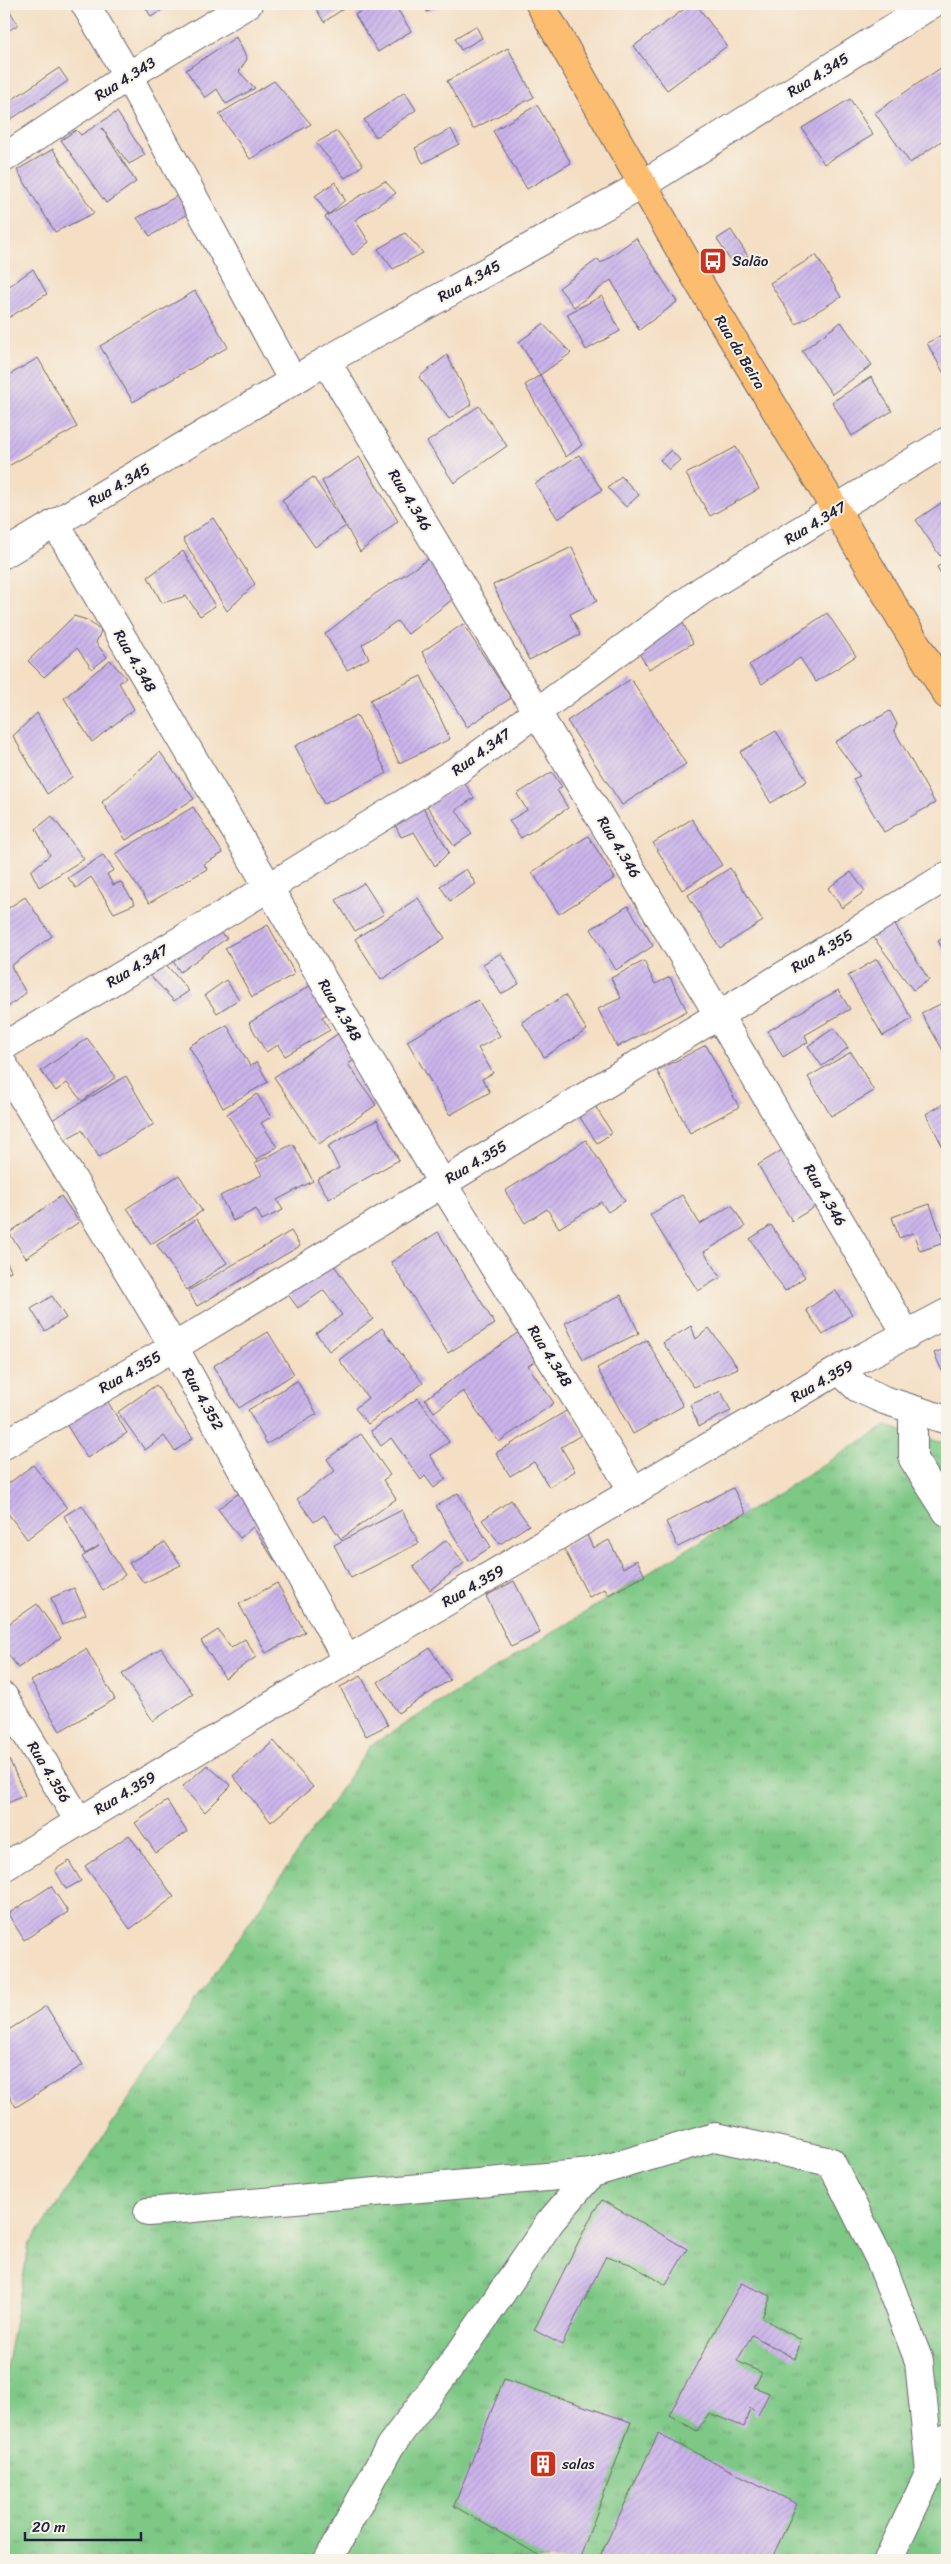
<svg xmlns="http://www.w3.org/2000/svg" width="951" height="2564" viewBox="0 0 951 2564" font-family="Sriracha,sans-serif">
  <defs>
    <pattern id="grass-tufts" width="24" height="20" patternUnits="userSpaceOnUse" patternTransform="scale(1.25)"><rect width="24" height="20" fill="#7dc885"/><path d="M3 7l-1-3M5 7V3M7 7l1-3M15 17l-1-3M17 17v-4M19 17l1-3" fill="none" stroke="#66a26e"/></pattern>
    <pattern id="building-hatch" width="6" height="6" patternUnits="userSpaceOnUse" patternTransform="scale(1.25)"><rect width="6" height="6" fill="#cbb4eb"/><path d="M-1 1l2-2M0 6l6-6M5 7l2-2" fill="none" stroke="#ae9aca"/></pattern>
  </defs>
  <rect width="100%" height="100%" fill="#f7f3e8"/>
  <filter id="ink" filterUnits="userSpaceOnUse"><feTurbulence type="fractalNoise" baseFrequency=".02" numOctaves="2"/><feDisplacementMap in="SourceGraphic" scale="10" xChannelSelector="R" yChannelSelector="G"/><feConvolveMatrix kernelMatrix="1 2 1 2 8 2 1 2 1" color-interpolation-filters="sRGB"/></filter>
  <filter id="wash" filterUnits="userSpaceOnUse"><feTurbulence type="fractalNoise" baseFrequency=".0096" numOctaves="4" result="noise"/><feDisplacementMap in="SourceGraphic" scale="20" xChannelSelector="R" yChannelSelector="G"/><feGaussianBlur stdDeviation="1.12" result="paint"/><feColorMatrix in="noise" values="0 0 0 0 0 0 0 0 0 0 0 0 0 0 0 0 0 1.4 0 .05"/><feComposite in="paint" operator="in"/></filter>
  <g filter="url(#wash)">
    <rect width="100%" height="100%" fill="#f4dfc4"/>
    <polygon fill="url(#grass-tufts)" stroke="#507560" points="886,1426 947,1444 947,2560 4,2560 4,2379 29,2245 371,1745"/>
    <g id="blocks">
      <g fill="url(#building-hatch)">
        <polygon points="4,4 6,4 18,25 4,33"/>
        <polygon points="144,4 171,4 151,17"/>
        <polygon points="313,4 339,4 343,9 324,22"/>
        <polygon points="372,4 394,4 411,31 378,52 355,15"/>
        <polygon points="423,4 442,4 427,12"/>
        <polygon points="691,4 696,4 727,46 667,90 634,46"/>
        <polygon points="476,26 482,38 461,50 455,38"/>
        <polygon points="236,37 247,59 239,72 255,88 226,104 217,89 205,98 186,70"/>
        <polygon points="508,48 534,97 473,129 447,81"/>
        <polygon points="942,67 947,74 947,137 910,163 875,113"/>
        <polygon points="59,68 68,81 4,124 4,105"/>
        <polygon points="274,81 311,124 250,159 219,114"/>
        <polygon points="405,92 416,110 376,137 364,120"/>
        <polygon points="850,99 873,135 824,164 802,128"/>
        <polygon points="537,105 571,163 527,189 493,131"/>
        <polygon points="117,112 145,155 129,164 102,128 136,182 106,203 61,140 76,130 81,135"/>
        <polygon points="451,129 459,144 423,163 415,148"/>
        <polygon points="337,131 363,165 345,178 316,143"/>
        <polygon points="53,149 94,213 55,232 17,170"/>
        <polygon points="385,181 396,193 355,220 369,242 353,255 325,217 328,215 315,196 335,182 345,200 328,215"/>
        <polygon points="179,195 190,213 150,236 137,218"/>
        <polygon points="731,230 748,256 733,265 717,239"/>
        <polygon points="405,233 423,253 393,269 378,249"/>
        <polygon points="636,238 677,302 639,330 611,280 574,307 559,288 598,259 601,263"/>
        <polygon points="816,255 841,297 796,324 770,283"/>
        <polygon points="33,269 47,294 8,318 4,313 4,290"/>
        <polygon points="195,291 228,347 133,402 100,346"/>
        <polygon points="602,296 620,331 586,350 567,314"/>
        <polygon points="841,322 872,365 832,394 802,351"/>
        <polygon points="543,324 571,353 540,375 519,342"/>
        <polygon points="947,332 947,379 927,343"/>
        <polygon points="447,355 472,404 449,419 419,377"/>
        <polygon points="38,358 77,427 5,468 4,378"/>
        <polygon points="540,375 582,445 566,457 525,385"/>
        <polygon points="871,377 892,411 852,436 832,402"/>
        <polygon points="479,406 507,446 454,483 427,442"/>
        <polygon points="736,447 759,489 710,516 686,474"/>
        <polygon points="671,450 680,460 669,470 660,460"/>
        <polygon points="579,455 602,490 558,519 535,484"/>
        <polygon points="359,457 398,521 360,552 346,526 315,547 282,500 313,477 345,525 322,481"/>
        <polygon points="621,476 639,495 626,507 608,488"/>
        <polygon points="947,499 947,552 940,556 916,520"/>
        <polygon points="213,518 255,584 227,611 183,539"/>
        <polygon points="572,547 597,601 570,614 580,635 529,660 493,585"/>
        <polygon points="183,551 215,606 200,616 186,596 162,603 148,577"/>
        <polygon points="433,556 458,595 408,634 397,621 362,645 369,658 347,670 325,634 375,594"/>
        <polygon points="947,561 947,583 937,567"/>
        <polygon points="827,613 856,656 816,682 800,658 762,684 749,665"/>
        <polygon points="74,616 87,620 101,631 96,643 107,657 92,669 77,648 44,677 28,661"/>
        <polygon points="680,617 693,643 649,669 634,646"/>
        <polygon points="463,624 511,698 467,727 422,652"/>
        <polygon points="110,660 126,678 119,683 134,709 92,742 64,698"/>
        <polygon points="421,676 450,739 399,763 370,700"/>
        <polygon points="631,679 686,764 622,805 567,721"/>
        <polygon points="890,711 897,724 894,730 935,803 884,832 853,779 860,776 835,742"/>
        <polygon points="37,713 72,777 47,794 13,736"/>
        <polygon points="357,715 387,773 324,804 295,746"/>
        <polygon points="776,731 807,781 771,803 740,752"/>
        <polygon points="160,752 194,799 126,840 102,802"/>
        <polygon points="552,772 562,787 557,790 568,808 521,838 509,821 527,810 517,794"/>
        <polygon points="464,782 474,798 456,810 472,834 454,846 427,806"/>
        <polygon points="420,802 449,852 435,866 414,832 401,837 393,821"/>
        <polygon points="193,807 223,853 204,864 207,869 149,903 115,854"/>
        <polygon points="52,816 84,859 39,887 31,871 50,855 36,829"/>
        <polygon points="692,819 722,865 682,890 653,843"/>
        <polygon points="588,836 615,878 559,914 532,872"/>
        <polygon points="103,855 114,870 107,874 113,885 121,882 135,904 114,913 91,877 76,888 68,878"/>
        <polygon points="730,868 763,921 720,948 688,895"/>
        <polygon points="466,869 476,884 450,901 440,886"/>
        <polygon points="851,872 865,891 842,908 828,888"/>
        <polygon points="364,883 384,914 355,931 336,900"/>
        <polygon points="25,897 52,936 11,966 26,993 4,1010 4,911"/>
        <polygon points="418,898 445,938 381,980 355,939"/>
        <polygon points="628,906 653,946 616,970 591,929"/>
        <polygon points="892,920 929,980 913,990 870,933"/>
        <polygon points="268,925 295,974 252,997 225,948"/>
        <polygon points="211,927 227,938 180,972 165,949"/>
        <polygon points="947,935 947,956 938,941"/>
        <polygon points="501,953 519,984 501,994 483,964"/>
        <polygon points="877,959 912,1019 883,1036 848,976"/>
        <polygon points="162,960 189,991 174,1001 146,971"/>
        <polygon points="644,961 655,984 670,977 687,1011 617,1047 598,1009 621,998 611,978"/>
        <polygon points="226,980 239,999 217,1013 205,995"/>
        <polygon points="313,984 331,1011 322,1017 330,1030 285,1056 278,1045 266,1052 249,1023"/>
        <polygon points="838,990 850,1009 805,1035 808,1042 783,1057 768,1031"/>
        <polygon points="565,995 587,1030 544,1057 522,1022"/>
        <polygon points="478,1000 500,1036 478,1048 493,1073 482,1079 490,1092 450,1115 407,1041"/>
        <polygon points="941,1004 947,1014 947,1057 921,1013"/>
        <polygon points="227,1025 250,1066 257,1062 268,1082 223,1108 189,1046"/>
        <polygon points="834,1028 848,1048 822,1066 808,1046"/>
        <polygon points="342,1031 359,1057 348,1064 376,1105 319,1144 274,1077"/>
        <polygon points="87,1038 116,1077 82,1101 67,1083 56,1091 41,1071"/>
        <polygon points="706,1045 739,1107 690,1133 657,1071"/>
        <polygon points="851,1052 874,1091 831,1116 808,1077"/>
        <polygon points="126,1076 154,1124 99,1157 82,1130 64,1140 52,1120"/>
        <polygon points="257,1094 271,1117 261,1123 277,1147 256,1160 227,1114"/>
        <polygon points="947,1102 947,1155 926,1114"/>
        <polygon points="595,1106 612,1133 597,1143 579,1116"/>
        <polygon points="377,1120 399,1160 329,1199 317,1179 339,1168 328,1146"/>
        <polygon points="586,1140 625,1201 608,1212 601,1202 559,1228 547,1209 525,1223 505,1191"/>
        <polygon points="293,1144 313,1181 277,1200 283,1210 262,1220 256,1209 233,1221 220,1196 262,1175 255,1163"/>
        <polygon points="787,1147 821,1203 792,1221 758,1165"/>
        <polygon points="179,1175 202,1211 151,1244 127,1208"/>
        <polygon points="682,1195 700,1224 732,1205 745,1227 704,1252 721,1277 698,1291 650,1215"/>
        <polygon points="61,1196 79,1222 26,1258 9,1233"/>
        <polygon points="930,1204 944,1243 920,1251 913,1233 899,1238 892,1217"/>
        <polygon points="197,1219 227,1263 187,1290 157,1245"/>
        <polygon points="771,1225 805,1277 785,1291 750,1239"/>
        <polygon points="291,1231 300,1246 197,1306 188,1291"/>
        <polygon points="438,1232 495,1324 448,1353 391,1262"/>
        <polygon points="4,1256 11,1271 4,1275"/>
        <polygon points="330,1260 373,1319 329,1351 316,1333 342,1315 324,1290 298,1308 286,1292"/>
        <polygon points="835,1290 852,1314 823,1335 806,1310"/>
        <polygon points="621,1295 639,1333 583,1360 565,1323"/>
        <polygon points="52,1296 66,1318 45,1331 31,1309"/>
        <polygon points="691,1326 696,1339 709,1328 738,1368 694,1387 663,1343"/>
        <polygon points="382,1328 423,1383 368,1424 355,1408 368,1398 339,1360"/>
        <polygon points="520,1331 539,1358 528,1366 554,1403 499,1442 463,1391 434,1412 425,1399"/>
        <polygon points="268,1332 294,1374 239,1408 213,1366"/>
        <polygon points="647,1340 683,1406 633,1434 597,1368"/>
        <polygon points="947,1348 947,1369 942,1371 934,1353"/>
        <polygon points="297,1381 317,1414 267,1444 248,1410"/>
        <polygon points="156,1385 193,1438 175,1451 164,1436 145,1450 118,1412"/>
        <polygon points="721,1391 731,1411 699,1426 690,1405"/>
        <polygon points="418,1398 449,1442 430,1455 446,1479 434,1488 425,1476 421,1480 391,1438 381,1446 371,1431"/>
        <polygon points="106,1399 127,1433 87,1458 66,1424"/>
        <polygon points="568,1410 583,1434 561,1447 575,1471 549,1487 534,1462 510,1476 496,1453"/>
        <polygon points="361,1434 390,1475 383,1480 396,1499 341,1539 324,1515 314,1522 297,1499 335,1471 327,1459"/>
        <polygon points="33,1465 67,1508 27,1539 4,1508 4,1487"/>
        <polygon points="733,1488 746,1513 678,1547 666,1522"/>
        <polygon points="243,1490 282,1555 274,1560 253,1527 240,1538 218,1509"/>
        <polygon points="458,1493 491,1547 469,1561 436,1506"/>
        <polygon points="511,1500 529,1525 500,1544 482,1520"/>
        <polygon points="82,1505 125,1575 103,1590 82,1557 99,1546 85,1554 64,1516"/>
        <polygon points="402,1510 419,1543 351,1578 334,1545"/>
        <polygon points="587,1535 593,1548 609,1540 623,1568 637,1560 645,1576 608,1595 605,1589 589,1597 563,1547"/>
        <polygon points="446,1540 464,1563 430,1590 413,1567"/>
        <polygon points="165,1542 181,1565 144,1583 129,1563"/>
        <polygon points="514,1581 540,1633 511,1647 486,1596"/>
        <polygon points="277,1583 305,1632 266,1653 239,1604"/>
        <polygon points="74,1588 86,1614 62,1625 51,1598"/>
        <polygon points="37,1604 61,1638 18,1668 4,1648 4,1627"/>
        <polygon points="218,1630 231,1648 245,1639 256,1657 225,1678 201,1641"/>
        <polygon points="161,1648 193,1694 153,1721 122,1674"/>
        <polygon points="430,1648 450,1680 398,1713 378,1682"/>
        <polygon points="86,1649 115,1699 60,1731 31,1681"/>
        <polygon points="361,1676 388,1725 366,1736 340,1687"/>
        <polygon points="274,1741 313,1787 271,1822 233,1776"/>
        <polygon points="4,1748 25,1795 4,1805"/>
        <polygon points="207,1765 231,1786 205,1812 182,1787"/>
        <polygon points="167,1801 187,1832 156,1853 135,1823"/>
        <polygon points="129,1835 174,1897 130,1929 85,1866"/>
        <polygon points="69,1861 81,1881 66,1889 55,1870"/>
        <polygon points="51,1886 68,1912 24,1940 8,1914"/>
        <polygon points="46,2006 83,2065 16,2107 4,2087 4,2033"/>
        <polygon points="602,2200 687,2249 666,2285 630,2264 606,2256 562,2345 534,2330 594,2211"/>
        <polygon points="741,2283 771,2296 762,2318 801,2340 795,2359 752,2335 737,2361 762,2373 754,2387 769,2393 758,2416 750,2408 744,2427 709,2413 697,2431 669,2415"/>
        <polygon points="504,2379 631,2422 579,2560 547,2560 454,2506"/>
        <polygon points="658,2434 797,2504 771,2560 598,2560"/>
      </g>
    </g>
  </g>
  <g filter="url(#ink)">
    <use href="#blocks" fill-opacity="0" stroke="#6c646b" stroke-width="1"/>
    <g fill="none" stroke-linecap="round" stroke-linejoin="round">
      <g stroke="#6c646b" stroke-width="30">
        <g id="minor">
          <polyline points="85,4 128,76 293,381"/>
          <polyline points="4,158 128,76 248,4"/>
          <polyline points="326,361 718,1014 907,1335"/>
          <polyline points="55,523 442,1183 634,1492"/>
          <polyline points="4,554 326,361 642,185 932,4"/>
          <polyline points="4,1046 268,888 458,770 701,591 947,441"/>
          <polyline points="4,1066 174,1347 347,1660"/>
          <polyline points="839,1370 858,1388 884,1400 947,1420"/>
          <polyline points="913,1410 913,1459 947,1512"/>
          <polyline points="4,1445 174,1347 947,876"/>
          <polyline points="4,1697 79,1821"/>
          <polyline points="4,1867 347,1660 839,1370 947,1313"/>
          <polyline points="148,2212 592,2173"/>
          <polyline points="328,2560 390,2446 461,2352 550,2222 592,2173 715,2137 831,2162 880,2260 919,2361 930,2472 947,2438"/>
          <polyline points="888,2560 930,2472"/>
        </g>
      </g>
      <g stroke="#6c646b" stroke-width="30">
        <polyline id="major" points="540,4 692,271 947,695"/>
      </g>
      <use href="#minor" stroke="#fff" stroke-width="28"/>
      <use href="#major" stroke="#fcbd6f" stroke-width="28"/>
    </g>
  </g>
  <defs>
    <g id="bus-square" transform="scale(1.4375)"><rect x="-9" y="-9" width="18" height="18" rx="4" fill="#c8321e" stroke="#f7f3e8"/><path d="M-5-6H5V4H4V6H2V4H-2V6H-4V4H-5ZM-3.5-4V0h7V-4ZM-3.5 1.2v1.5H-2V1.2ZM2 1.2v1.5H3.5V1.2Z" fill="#fff"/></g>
    <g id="building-square" transform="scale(1.4375)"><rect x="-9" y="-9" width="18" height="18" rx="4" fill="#c8321e" stroke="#f7f3e8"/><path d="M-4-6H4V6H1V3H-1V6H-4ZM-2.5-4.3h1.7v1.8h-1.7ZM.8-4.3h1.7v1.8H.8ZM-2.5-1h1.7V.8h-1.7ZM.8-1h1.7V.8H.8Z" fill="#fff"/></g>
  </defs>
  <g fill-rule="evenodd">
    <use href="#bus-square" x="713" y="261"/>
    <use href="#building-square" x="543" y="2464"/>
  </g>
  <g text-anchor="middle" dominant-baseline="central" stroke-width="4" stroke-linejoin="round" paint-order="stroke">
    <g font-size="15" fill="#22223b" stroke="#f7f3e8">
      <text transform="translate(818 75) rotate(-32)">Rua 4.345</text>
      <text transform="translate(125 79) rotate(-32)">Rua 4.343</text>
      <text transform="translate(469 281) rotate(-29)">Rua 4.345</text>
      <text transform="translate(740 352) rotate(59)">Rua da Beira</text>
      <text transform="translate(119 485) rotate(-31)">Rua 4.345</text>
      <text transform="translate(410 500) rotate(59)">Rua 4.346</text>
      <text transform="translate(815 523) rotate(-31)">Rua 4.347</text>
      <text transform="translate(135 661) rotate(60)">Rua 4.348</text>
      <text transform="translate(481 752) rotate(-36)">Rua 4.347</text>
      <text transform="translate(619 847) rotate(59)">Rua 4.346</text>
      <text transform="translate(822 951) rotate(-31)">Rua 4.355</text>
      <text transform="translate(137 966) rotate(-31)">Rua 4.347</text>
      <text transform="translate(340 1010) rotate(59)">Rua 4.348</text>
      <text transform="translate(476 1162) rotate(-31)">Rua 4.355</text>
      <text transform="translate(825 1195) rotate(60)">Rua 4.346</text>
      <text transform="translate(550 1356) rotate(58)">Rua 4.348</text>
      <text transform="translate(130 1372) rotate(-30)">Rua 4.355</text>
      <text transform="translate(822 1381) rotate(-30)">Rua 4.359</text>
      <text transform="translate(203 1399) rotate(61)">Rua 4.352</text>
      <text transform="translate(473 1586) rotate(-30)">Rua 4.359</text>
      <text transform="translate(49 1772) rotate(59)">Rua 4.356</text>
      <text transform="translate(125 1793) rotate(-31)">Rua 4.359</text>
    </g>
    <g font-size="15" fill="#22223b" stroke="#f7f3e8" text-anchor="start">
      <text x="732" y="261">Salão</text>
      <text x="562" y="2464">salas</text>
    </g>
  </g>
  <rect width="951" height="2564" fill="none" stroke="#f7f3e8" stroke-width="20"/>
  <path d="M25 2532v8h116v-8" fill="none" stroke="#22223b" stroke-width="2.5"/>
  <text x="32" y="2532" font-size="15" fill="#22223b" stroke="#f7f3e8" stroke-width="4" paint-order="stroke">20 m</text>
</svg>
